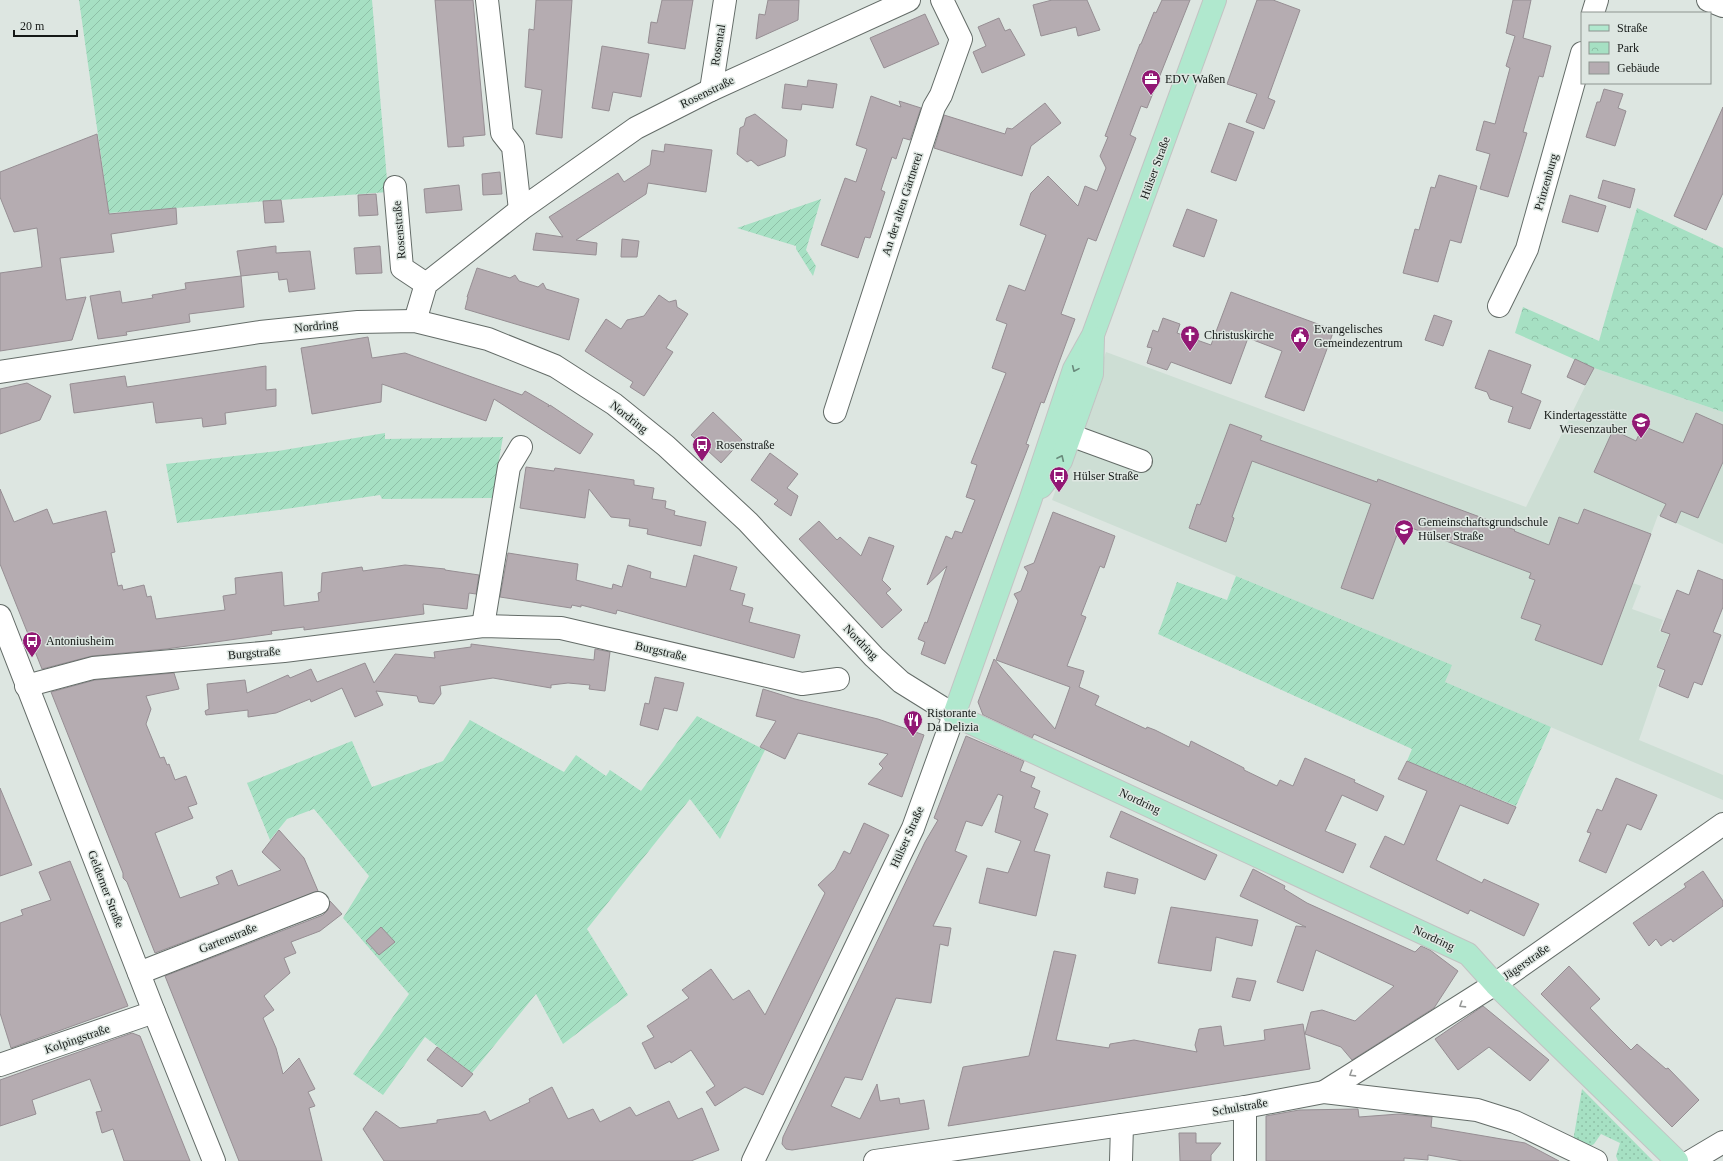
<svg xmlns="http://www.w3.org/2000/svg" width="1723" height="1161" viewBox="0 0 1723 1161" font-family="Georgia,serif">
  <defs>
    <pattern id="grass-dots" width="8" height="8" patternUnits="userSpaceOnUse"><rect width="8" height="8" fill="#a6e0c3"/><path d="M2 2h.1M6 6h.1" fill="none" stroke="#8ec0a7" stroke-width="1.8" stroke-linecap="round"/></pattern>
    <pattern id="park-crowns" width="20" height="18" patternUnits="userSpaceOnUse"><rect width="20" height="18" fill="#a6e0c3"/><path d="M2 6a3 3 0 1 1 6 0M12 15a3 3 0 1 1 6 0" fill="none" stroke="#8ec0a7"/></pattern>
    <pattern id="garden-furrows" width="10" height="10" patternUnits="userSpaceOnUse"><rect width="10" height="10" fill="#a6e0c3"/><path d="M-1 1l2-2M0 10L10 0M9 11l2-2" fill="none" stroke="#8ec0a7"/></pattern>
  </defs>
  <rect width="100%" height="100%" fill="#dde6e1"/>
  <polygon fill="#cdded4" points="1106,352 1526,507 1594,368 1723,412 1723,544 1658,515 1633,583 1641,586 1632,609 1663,620 1659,631 1669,634 1656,667 1663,670 1639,740 1723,775 1723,800 1444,682 1451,665 1052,500"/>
  <polygon fill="url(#grass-dots)" points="1582,1089 1653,1161 1618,1161 1616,1156 1620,1143 1601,1134 1594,1144 1587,1148 1573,1141"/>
  <polygon fill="url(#park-crowns)" points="1637,208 1723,248 1723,412 1594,368 1515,333 1523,307 1599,341"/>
  <g fill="url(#garden-furrows)">
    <polygon points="79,0 372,0 388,192 109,213"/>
    <polygon points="821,199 806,250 816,266 813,276 796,249 796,246 737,228"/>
    <polygon points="385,433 385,439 503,437 492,498 382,499 380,495 279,510 177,523 166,464 278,451"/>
    <polygon points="1236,576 1452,665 1445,682 1551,727 1516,806 1407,761 1412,749 1158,634 1177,582 1227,600"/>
    <polygon points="697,716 765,750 720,839 690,799 587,929 628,995 563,1044 536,994 472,1073 425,1037 383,1095 353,1074 409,994 343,918 369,876 314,809 287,819 270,840 247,783 352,741 372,787 443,761 470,720 564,772 576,755 606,776 610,770 641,791"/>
  </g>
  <g fill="#b5acb1" stroke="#968e93">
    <polygon points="435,0 473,0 485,135 463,137 464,146 448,147"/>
    <polygon points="536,0 572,0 562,138 536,134 542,90 525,87 529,29 534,30"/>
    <polygon points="662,0 693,0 685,49 648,43 651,22 657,23"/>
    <polygon points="768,0 799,0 798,20 756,39 759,14 765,15"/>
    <polygon points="1052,0 1087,0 1100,30 1078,36 1076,27 1041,36 1033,5"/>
    <polygon points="1162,0 1190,0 1147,108 1141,106 1130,135 1136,138 1096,241 1088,238 1061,314 1075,319 1044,403 1041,402 1026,444 1029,445 945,664 921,654 925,642 918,639 925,622 927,623 947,566 927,585 946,536 952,539 955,531 962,533 975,500 966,497 977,465 971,463 1006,373 992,368 1007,324 996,320 1009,285 1025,291 1046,235 1020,225 1031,193 1048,176 1078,206 1085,186 1097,191 1106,168 1100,156 1108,137 1105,136 1140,44 1141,44 1154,12 1156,13"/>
    <polygon points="1257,0 1273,0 1300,10 1268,98 1275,101 1264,129 1246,122 1257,94 1227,84"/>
    <polygon points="1513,0 1531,0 1523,38 1551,46 1543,77 1539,76 1523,132 1527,133 1508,197 1480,189 1490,154 1476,150 1484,121 1495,124 1510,68 1506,66 1515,36 1506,33"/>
    <polygon points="925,14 939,44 884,68 870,38"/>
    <polygon points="999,18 1005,31 1010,29 1025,55 982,73 973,52 986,46 978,27"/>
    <polygon points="602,46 649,54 641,97 613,92 609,111 592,108"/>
    <polygon points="808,80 837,84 833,108 802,104 801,110 782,108 785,84 807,87"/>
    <polygon points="1604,89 1623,94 1618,108 1626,111 1615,146 1586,137 1597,102 1600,102"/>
    <polygon points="871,96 901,107 899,101 921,108 910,140 903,138 896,159 892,157 881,190 885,192 870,238 865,237 858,258 821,245 845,178 856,182 867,149 856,145"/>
    <polygon points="1045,103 1061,123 1031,146 1022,176 934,148 944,115 1005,134 1007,128 1012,129"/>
    <polygon points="1723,107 1723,193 1706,230 1674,216"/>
    <polygon points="755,114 787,140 785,156 758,166 751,160 747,162 737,154 740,128 744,126 746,118"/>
    <polygon points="1229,123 1254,132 1236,181 1211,172"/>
    <polygon points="97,134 109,214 176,208 177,224 111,234 114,252 60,258 66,300 86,297 72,340 0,351 0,273 42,267 37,228 14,232 0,197 0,172"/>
    <polygon points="665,144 712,150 706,192 648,183 646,194 576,240 597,243 596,255 533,250 536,233 563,237 549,217 618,173 624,182 650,165 652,150 664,152"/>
    <polygon points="500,172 502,194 483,195 482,174"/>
    <polygon points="1439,175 1477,186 1461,243 1450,240 1438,282 1403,273 1415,229 1419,230 1431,187 1435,188"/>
    <polygon points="1603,180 1635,189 1630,208 1598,198"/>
    <polygon points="459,185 462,210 426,213 424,189"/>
    <polygon points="376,194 378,215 359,216 358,195"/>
    <polygon points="1570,195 1606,206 1598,232 1562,222"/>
    <polygon points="281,200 284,222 265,223 263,201"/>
    <polygon points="1187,209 1217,220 1204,257 1173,246"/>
    <polygon points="622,239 639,241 637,257 621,257"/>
    <polygon points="276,246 276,253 310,251 315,289 289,292 287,279 279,280 278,272 241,276 237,251"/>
    <polygon points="380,246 382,273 356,274 354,248"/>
    <polygon points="477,268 510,278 515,275 519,281 538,287 543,283 546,289 579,299 569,340 465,309 468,297 467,297"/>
    <polygon points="241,276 244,307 189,314 190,322 126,332 127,335 98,339 90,296 120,291 122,303 153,298 152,295 186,289 185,283"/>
    <polygon points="1231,292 1334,330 1304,411 1265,397 1282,351 1248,338 1231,384 1171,362 1167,370 1147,363 1152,348 1147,347 1153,330 1158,332 1163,318 1180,324 1177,333 1211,345"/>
    <polygon points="659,295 669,302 676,300 677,307 688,314 666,348 673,352 644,396 630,387 633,382 585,351 606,319 621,329 627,320 644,316"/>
    <polygon points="1434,315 1452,321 1443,346 1425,340"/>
    <polygon points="368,337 372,358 405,353 522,395 525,391 549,405 548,407 550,405 593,434 580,454 494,399 486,421 382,384 381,402 312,414 301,348"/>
    <polygon points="1489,350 1531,365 1521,393 1541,401 1530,429 1508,422 1513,407 1490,399 1487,392 1475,388"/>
    <polygon points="1575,359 1594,368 1585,385 1567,377"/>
    <polygon points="266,366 266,390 276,389 276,406 225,413 226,424 203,427 202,418 156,423 153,402 74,413 70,384 125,376 127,387"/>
    <polygon points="27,383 51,396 40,420 0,434 0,389"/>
    <polygon points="713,412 742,440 721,463 691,435"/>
    <polygon points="1696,413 1723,425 1723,462 1698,518 1681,511 1676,523 1660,516 1666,504 1594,472 1613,430 1636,441 1643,426 1683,443"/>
    <polygon points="1230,424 1262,436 1260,440 1377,482 1378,479 1426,497 1515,530 1514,531 1549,545 1559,517 1578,524 1584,509 1651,534 1602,665 1535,640 1541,625 1521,618 1535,580 1529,578 1531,573 1401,524 1373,599 1341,588 1371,504 1252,461 1232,517 1234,518 1226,542 1189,528 1197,504 1200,505"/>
    <polygon points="770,453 798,474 787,488 798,496 791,516 774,504 778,500 751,480"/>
    <polygon points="526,467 554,471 555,468 634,480 634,485 654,488 652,499 666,501 665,508 675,511 674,515 706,522 701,546 647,534 648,529 629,526 630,519 611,517 589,489 585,518 520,508"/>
    <polygon points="0,489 14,522 47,509 53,524 106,511 115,552 111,553 118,586 122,585 123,590 144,585 147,597 151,596 156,619 225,610 223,596 236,594 235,578 282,572 284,606 319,601 318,593 321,592 322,573 362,567 363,571 405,565 445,569 445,570 479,575 476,594 469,593 467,609 423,604 424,614 304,630 304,627 271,631 272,634 166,649 92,656 42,669 0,564"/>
    <polygon points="1053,512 1115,536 1104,568 1100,566 1081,615 1086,617 1067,666 1084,671 1079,687 1099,696 1095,705 1146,729 1147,727 1155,730 1189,747 1191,741 1244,768 1244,770 1277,786 1280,780 1293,786 1305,758 1355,780 1354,782 1384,796 1377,811 1342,795 1325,831 1356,844 1343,873 1077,753 1034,734 1032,738 983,715 978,702 994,659 1055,729 1070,687 996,660 1018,601 1014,594 1021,591 1028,572 1024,567 1034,563"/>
    <polygon points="819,521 837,540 840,537 861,556 869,537 894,546 882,580 891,589 886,593 902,610 882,628 799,539"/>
    <polygon points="508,553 578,564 576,580 612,589 613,584 622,587 628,565 651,572 650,578 686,587 694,555 737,567 730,590 745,594 742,605 753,608 749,622 800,635 794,658 617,610 616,614 581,605 581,607 572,605 571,608 500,597"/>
    <polygon points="1698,570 1723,580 1723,607 1713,632 1721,635 1702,685 1694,682 1688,698 1659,686 1665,670 1657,667 1670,634 1661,631 1677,590 1689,595"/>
    <polygon points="471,644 594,660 595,649 610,652 605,691 589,689 590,685 568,683 551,685 551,688 493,678 440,686 441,694 434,704 419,702 417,696 376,691 383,705 355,717 342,688 311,702 310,699 276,713 248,717 248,710 206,715 205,711 209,709 207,684 245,680 247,693 288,675 290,678 311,669 317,682 365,663 374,683 395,654 435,658 434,652 471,647"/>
    <polygon points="174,673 179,689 146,696 151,709 146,724 160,758 164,757 167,765 169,764 175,780 186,776 197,804 188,807 193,818 155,833 180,898 219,884 216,877 232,870 238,886 281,870 262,852 279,830 304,858 318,891 155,953 127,882 123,878 123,873 51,692 95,680"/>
    <polygon points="655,677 684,683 677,711 664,708 658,730 640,725 645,703 649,704"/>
    <polygon points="763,689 795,699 878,719 924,735 902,797 868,784 883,768 879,764 888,754 798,733 785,759 760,747 776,721 756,716"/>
    <polygon points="966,736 1024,761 1020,771 1035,777 1031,787 1040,791 1034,808 1048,814 1034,851 1050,855 1036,916 979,903 987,868 1008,873 1021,841 995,832 1003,796 998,794 982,826 966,821 955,851 967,856 933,926 951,928 948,946 940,944 931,1003 896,998 862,1080 845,1077 831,1106 860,1119 877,1084 880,1101 899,1098 900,1104 924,1100 929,1129 792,1150 786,1149 782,1144 783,1137 925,842 938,820 934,818"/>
    <polygon points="1407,761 1516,807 1508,824 1460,805 1436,860 1482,883 1484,879 1539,904 1524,936 1470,910 1468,914 1370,867 1385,836 1404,845 1427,791 1398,779"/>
    <polygon points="1616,778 1657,795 1641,830 1627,824 1606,873 1579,861 1591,833 1587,832 1597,809 1602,811"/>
    <polygon points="0,788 32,865 0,876"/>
    <polygon points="1121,811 1217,855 1205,880 1110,837"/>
    <polygon points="864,823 889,835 763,1095 745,1087 715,1106 706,1092 715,1086 691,1050 671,1063 670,1061 655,1069 642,1043 654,1037 647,1026 689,998 682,990 711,969 733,1000 749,990 765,1015 825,893 818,885 835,869 844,851 850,854"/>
    <polygon points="70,861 128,1006 11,1048 0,1013 0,923 23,915 21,910 51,900 39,872"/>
    <polygon points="1253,869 1285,886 1284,889 1307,903 1415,952 1421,946 1430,950 1458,971 1434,1008 1352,1060 1341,1047 1305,1034 1311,1012 1322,1010 1355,1021 1394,986 1316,950 1303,991 1277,982 1296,926 1306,927 1240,896"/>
    <polygon points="1703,871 1723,901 1723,906 1673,942 1671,939 1661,946 1656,939 1649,946 1633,923 1686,887 1684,884"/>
    <polygon points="1107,872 1138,879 1135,894 1104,887"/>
    <polygon points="330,901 342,914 320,931 291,942 296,953 284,958 290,973 264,996 274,1010 263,1018 276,1048 283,1074 299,1058 315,1089 308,1092 315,1106 309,1108 322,1161 239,1161 165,976 323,915 328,910"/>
    <polygon points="1171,907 1258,920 1252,946 1216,937 1211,971 1158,963"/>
    <polygon points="381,927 395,942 379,955 366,941"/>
    <polygon points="1054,951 1076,955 1056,1040 1109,1048 1110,1044 1134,1040 1197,1052 1195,1045 1199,1029 1221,1026 1224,1046 1265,1040 1264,1030 1303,1024 1310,1069 948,1126 963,1067 1029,1056"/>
    <polygon points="1569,966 1600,999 1590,1008 1611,1030 1631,1050 1637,1044 1666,1069 1668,1068 1699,1100 1672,1127 1541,994"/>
    <polygon points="1237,978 1256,981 1250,1001 1232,997"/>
    <polygon points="1483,1006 1549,1060 1530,1081 1489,1047 1458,1070 1435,1039"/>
    <polygon points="132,1033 140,1036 190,1161 124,1161 113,1129 102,1133 96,1112 102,1111 90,1079 32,1100 36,1114 0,1126 0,1080"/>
    <polygon points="437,1047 473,1074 462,1087 427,1060"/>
    <polygon points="552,1087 568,1119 593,1109 600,1122 630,1107 636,1116 669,1101 678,1119 702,1108 719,1150 691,1161 384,1161 363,1129 376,1111 400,1128 437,1123 437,1120 479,1114 485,1111 490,1121 530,1102 529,1099"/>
    <polygon points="1358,1109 1359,1117 1399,1114 1432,1117 1431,1127 1525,1143 1559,1161 1463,1161 1428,1155 1428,1160 1404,1158 1404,1161 1266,1161 1266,1116 1299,1110"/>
    <polygon points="1179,1133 1196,1133 1196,1143 1221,1143 1211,1155 1211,1161 1180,1161"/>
  </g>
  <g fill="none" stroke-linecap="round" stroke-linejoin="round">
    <g stroke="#646c68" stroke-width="24">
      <g id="minor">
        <polyline points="487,0 502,133 513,147 520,210"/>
        <polyline points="1708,0 1723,6"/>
        <polyline points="1593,13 1597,0"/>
        <polyline points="711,90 725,0"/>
        <polyline points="395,187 402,268 426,284"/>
        <polyline points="1499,306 1527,249 1582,53"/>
        <polyline points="415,321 426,284 520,210 636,128 711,90 909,0"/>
        <polyline points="0,372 260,332 358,322 415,321 488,339 555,366 614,404 666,446 748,522 874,657 901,682 954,715 913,828 753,1161"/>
        <polyline points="835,412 934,107 941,95 961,39 942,0"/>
        <polyline points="1070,435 1141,461"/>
        <polyline points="0,616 154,1012 214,1161"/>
        <polyline points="483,626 509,467 521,447"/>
        <polyline points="26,686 93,668 284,651 483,626 561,628 802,684 838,679"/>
        <polyline points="139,973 318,903"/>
        <polyline points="0,1065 154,1012"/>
        <polyline points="1324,1092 1495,984 1723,824"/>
        <polyline points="1245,1107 1245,1161"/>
        <polyline points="875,1161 1245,1107 1324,1092 1477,1110 1515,1122 1596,1161"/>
        <polyline points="1121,1161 1122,1125"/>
        <polyline points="1691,1161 1723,1142"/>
      </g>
    </g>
    <g stroke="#c2c3c3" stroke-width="24">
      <g id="major">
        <polyline points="1215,0 1093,335 1074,369 1030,501 954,715 1468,954 1495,984 1677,1161"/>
        <polyline points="1041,487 1061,461 1092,374 1093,338"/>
      </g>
    </g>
    <use href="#minor" stroke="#fff" stroke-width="22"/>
    <use href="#major" stroke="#b0e8ce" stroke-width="22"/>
  </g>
  <defs><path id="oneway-chevron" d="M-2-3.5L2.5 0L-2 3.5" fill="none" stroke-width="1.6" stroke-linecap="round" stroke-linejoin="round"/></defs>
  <g stroke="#6a8b7c">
    <use href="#oneway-chevron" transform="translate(1075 369) rotate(114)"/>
    <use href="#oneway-chevron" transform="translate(1061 458) rotate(-65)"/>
  </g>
  <g stroke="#969897">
    <use href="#oneway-chevron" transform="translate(1462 1005) rotate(148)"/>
    <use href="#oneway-chevron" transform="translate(1352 1074) rotate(148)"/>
  </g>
  <defs>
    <g id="office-pin" transform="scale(1)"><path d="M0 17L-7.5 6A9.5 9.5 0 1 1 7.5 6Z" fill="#921874" stroke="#dde6e1"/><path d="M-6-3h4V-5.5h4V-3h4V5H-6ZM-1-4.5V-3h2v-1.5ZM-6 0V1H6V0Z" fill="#fff"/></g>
    <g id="church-pin" transform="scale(1)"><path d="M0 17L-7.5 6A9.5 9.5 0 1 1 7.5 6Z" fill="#921874" stroke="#dde6e1"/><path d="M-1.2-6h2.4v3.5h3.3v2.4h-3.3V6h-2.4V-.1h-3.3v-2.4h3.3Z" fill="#fff"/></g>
    <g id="civic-pin" transform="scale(1)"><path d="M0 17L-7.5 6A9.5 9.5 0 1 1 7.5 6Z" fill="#921874" stroke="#dde6e1"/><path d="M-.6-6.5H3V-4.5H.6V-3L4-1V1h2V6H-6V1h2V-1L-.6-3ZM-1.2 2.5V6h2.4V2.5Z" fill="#fff"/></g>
    <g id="school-pin" transform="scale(1)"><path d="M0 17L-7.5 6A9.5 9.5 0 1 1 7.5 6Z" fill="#921874" stroke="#dde6e1"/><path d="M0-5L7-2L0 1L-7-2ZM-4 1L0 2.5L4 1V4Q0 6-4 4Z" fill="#fff"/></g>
    <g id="bus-pin" transform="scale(1)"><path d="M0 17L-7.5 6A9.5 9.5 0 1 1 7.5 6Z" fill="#921874" stroke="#dde6e1"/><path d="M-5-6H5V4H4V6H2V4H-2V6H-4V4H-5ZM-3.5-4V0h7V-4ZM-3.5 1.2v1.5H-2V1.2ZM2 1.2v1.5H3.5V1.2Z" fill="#fff"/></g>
    <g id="restaurant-pin" transform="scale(1)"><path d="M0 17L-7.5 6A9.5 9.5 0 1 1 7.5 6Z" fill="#921874" stroke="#dde6e1"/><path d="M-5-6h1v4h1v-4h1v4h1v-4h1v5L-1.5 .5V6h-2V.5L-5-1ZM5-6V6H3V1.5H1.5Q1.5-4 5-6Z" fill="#fff"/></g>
  </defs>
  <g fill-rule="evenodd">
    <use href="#office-pin" x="1151" y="79"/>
    <use href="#church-pin" x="1190" y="335"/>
    <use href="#civic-pin" x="1300" y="336"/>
    <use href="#school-pin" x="1641" y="422"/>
    <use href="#bus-pin" x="702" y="445"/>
    <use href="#bus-pin" x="1059" y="476"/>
    <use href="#school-pin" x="1404" y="529"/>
    <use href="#bus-pin" x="32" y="641"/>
    <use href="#restaurant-pin" x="913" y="720"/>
  </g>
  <g text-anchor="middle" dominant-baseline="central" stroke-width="3" stroke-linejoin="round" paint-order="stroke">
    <g font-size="12" fill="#151917" stroke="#dde6e1">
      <text transform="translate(718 45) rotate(-81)">Rosental</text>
      <text transform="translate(707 92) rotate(-26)">Rosenstraße</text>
      <text transform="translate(1155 168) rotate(-70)">Hülser Straße</text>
      <text transform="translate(1546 182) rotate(-74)">Prinzenburg</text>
      <text transform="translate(902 204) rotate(-72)">An der alten Gärtnerei</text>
      <text transform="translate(399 230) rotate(-95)">Rosenstraße</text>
      <text transform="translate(316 326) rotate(-6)">Nordring</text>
      <text transform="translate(629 417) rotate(38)">Nordring</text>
      <text transform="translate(861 642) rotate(46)">Nordring</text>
      <text transform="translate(661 651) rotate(13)">Burgstraße</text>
      <text transform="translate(254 653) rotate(-5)">Burgstraße</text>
      <text transform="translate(1140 801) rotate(25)">Nordring</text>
      <text transform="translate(907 837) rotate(-66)">Hülser Straße</text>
      <text transform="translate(106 889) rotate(69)">Gelderner Straße</text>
      <text transform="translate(228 938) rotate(-22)">Gartenstraße</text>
      <text transform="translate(1434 938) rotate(25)">Nordring</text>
      <text transform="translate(1526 962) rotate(-35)">Jägerstraße</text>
      <text transform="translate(77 1039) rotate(-19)">Kolpingstraße</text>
      <text transform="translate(1240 1107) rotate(-10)">Schulstraße</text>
    </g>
    <g font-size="12" fill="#151917" stroke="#dde6e1" text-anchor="start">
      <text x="1165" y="79">EDV Waßen</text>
      <text x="1314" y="329">Evangelisches<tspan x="1314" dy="14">Gemeindezentrum</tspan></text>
      <text x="1204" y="335">Christuskirche</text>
      <text x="1627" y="415" text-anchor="end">Kindertagesstätte<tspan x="1627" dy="14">Wiesenzauber</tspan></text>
      <text x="716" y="445">Rosenstraße</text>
      <text x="1073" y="476">Hülser Straße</text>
      <text x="1418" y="522">Gemeinschaftsgrundschule<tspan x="1418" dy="14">Hülser Straße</tspan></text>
      <text x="46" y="641">Antoniusheim</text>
      <text x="927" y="713">Ristorante<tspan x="927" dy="14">Da Delizia</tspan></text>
    </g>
  </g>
  <rect x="1581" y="12" width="130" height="72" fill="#dde6e1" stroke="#8d9490"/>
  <rect x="1589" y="25" width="20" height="6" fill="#b0e8ce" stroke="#8d9490"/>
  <text x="1617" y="32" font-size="12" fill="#151917">Straße</text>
  <rect x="1589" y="42" width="20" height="12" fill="url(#park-crowns)" stroke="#8d9490"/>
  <text x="1617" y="52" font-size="12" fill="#151917">Park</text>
  <rect x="1589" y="62" width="20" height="12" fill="#b5acb1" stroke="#8d9490"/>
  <text x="1617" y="72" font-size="12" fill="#151917">Gebäude</text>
  <path d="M14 30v6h63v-6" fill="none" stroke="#151917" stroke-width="2"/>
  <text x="20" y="30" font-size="12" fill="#151917" stroke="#dde6e1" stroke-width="3" paint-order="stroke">20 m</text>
</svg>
